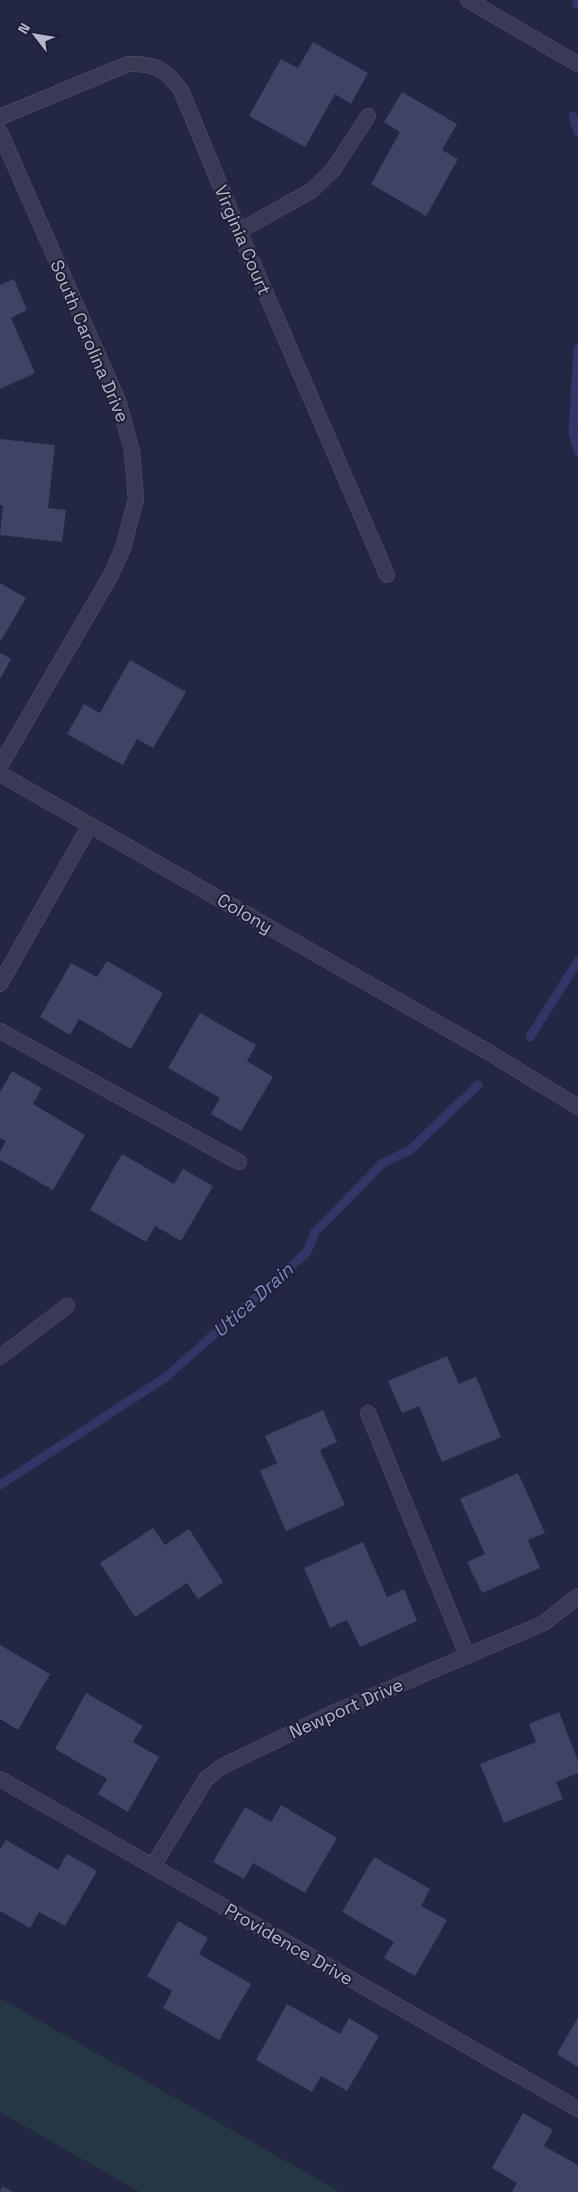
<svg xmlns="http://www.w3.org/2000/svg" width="578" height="2192" viewBox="0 0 578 2192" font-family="'Space Grotesk',sans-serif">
  <rect width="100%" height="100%" fill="#232743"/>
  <polygon fill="#253744" points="0,1998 340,2192 140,2192 0,2112"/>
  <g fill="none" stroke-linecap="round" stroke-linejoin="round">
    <g stroke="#313666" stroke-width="9">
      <polyline points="577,0 577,4"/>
      <polyline points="573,116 578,132"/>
      <polyline points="578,348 573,433 578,451"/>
      <polyline points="530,1037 578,961"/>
      <polyline points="0,1485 166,1377 307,1252 315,1232 383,1163 410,1150 478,1085"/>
    </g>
  </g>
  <g fill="#404364">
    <polygon points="313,42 368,73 351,104 335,94 305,147 249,116 281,59 298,68"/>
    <polygon points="402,92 457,124 442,150 458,159 426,216 371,184 400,132 384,122"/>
    <polygon points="14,279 27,310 11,318 35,373 0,389 0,285"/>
    <polygon points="0,439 55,445 48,508 66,510 62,542 0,535 3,505 0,505"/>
    <polygon points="0,583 26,598 0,642"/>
    <polygon points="0,653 11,659 0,679"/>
    <polygon points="130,660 186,692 153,748 137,739 123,765 67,734 84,704 100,713"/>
    <polygon points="107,961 163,993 131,1049 79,1019 70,1035 40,1017 71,963 97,977"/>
    <polygon points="200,1013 256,1045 247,1061 273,1077 241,1131 211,1114 220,1098 168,1068"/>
    <polygon points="12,1071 42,1088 33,1104 85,1135 53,1190 0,1160 0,1152 6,1141 0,1138 0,1092"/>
    <polygon points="122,1154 174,1184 183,1169 213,1186 181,1241 155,1226 146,1242 90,1210"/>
    <polygon points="447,1356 459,1384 476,1377 501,1437 442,1462 419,1406 402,1413 388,1381"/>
    <polygon points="323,1410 337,1442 320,1450 345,1505 286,1531 260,1471 277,1463 265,1436"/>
    <polygon points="518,1473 545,1533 528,1540 540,1568 482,1593 467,1562 485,1554 460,1499"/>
    <polygon points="153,1528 165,1545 189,1529 223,1582 198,1599 187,1583 135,1617 100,1563"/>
    <polygon points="363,1542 387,1597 404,1589 417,1621 360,1647 347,1620 330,1628 304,1568"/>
    <polygon points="0,1645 50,1674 18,1730 0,1719"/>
    <polygon points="86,1693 143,1726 133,1742 159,1757 128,1812 98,1794 107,1779 55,1749"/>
    <polygon points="559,1712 578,1761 578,1773 556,1782 563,1799 504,1823 480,1764 536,1742 529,1724"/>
    <polygon points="281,1805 337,1838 305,1893 253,1863 244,1879 213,1862 245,1807 271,1822"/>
    <polygon points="6,1840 58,1870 67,1854 97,1871 65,1926 39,1912 30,1928 0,1911 0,1849"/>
    <polygon points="374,1857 430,1889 421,1906 447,1920 415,1976 384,1958 394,1942 342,1912"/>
    <polygon points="178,1921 208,1938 199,1954 251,1984 219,2040 163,2008 172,1991 147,1976"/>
    <polygon points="287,2004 340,2034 349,2018 379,2036 347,2091 321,2076 312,2092 256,2060"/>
    <polygon points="578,2017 578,2067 557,2054"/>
    <polygon points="523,2113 553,2130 544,2146 578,2165 578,2192 512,2192 517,2183 492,2168"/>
    <polygon points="2,2186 13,2192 0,2192"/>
  </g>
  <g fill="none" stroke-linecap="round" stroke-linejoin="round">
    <g stroke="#53556d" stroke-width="16">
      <g id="service">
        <polyline points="239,231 311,191 333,170 368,116"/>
        <polyline points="0,1031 239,1162"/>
        <polyline points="0,1357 67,1306"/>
        <polyline points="368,1413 467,1655"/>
      </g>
    </g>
    <g stroke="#53556d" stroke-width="16">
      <g id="minor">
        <polyline points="468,0 578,64"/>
        <path d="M0 117 128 64C155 63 165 69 181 90L239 231 387 575"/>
        <polyline points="0,132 119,403 132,451 136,499 123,548 111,575 0,766"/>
        <polyline points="0,774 490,1053 578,1107"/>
        <polyline points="0,984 90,825"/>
        <polyline points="0,1779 578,2109"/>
        <polyline points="153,1866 206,1779 221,1767 335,1712 544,1623 578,1596"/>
      </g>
    </g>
    <use href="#service" stroke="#383b53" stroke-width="15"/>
    <use href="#minor" stroke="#383b53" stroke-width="15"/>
  </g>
  <g text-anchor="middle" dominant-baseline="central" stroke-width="4" stroke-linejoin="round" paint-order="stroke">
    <g font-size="18" fill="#b5b7cd" stroke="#1d1f38">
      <text transform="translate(243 240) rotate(67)">Virginia Court</text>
      <text transform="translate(90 341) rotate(67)">South Carolina Drive</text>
      <text transform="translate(245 913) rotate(30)">Colony</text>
      <text transform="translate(346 1708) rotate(-24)">Newport Drive</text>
      <text transform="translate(289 1944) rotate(30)">Providence Drive</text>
    </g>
    <g font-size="19" font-style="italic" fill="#8188bb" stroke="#1d1f38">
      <text transform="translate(253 1300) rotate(-42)">Utica Drain</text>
    </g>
  </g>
  <g transform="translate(35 35) rotate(301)" stroke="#1d1f38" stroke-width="4" paint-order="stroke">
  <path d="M0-4L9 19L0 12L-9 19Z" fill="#b5b7cd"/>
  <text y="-8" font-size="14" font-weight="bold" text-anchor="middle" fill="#b5b7cd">N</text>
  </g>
</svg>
